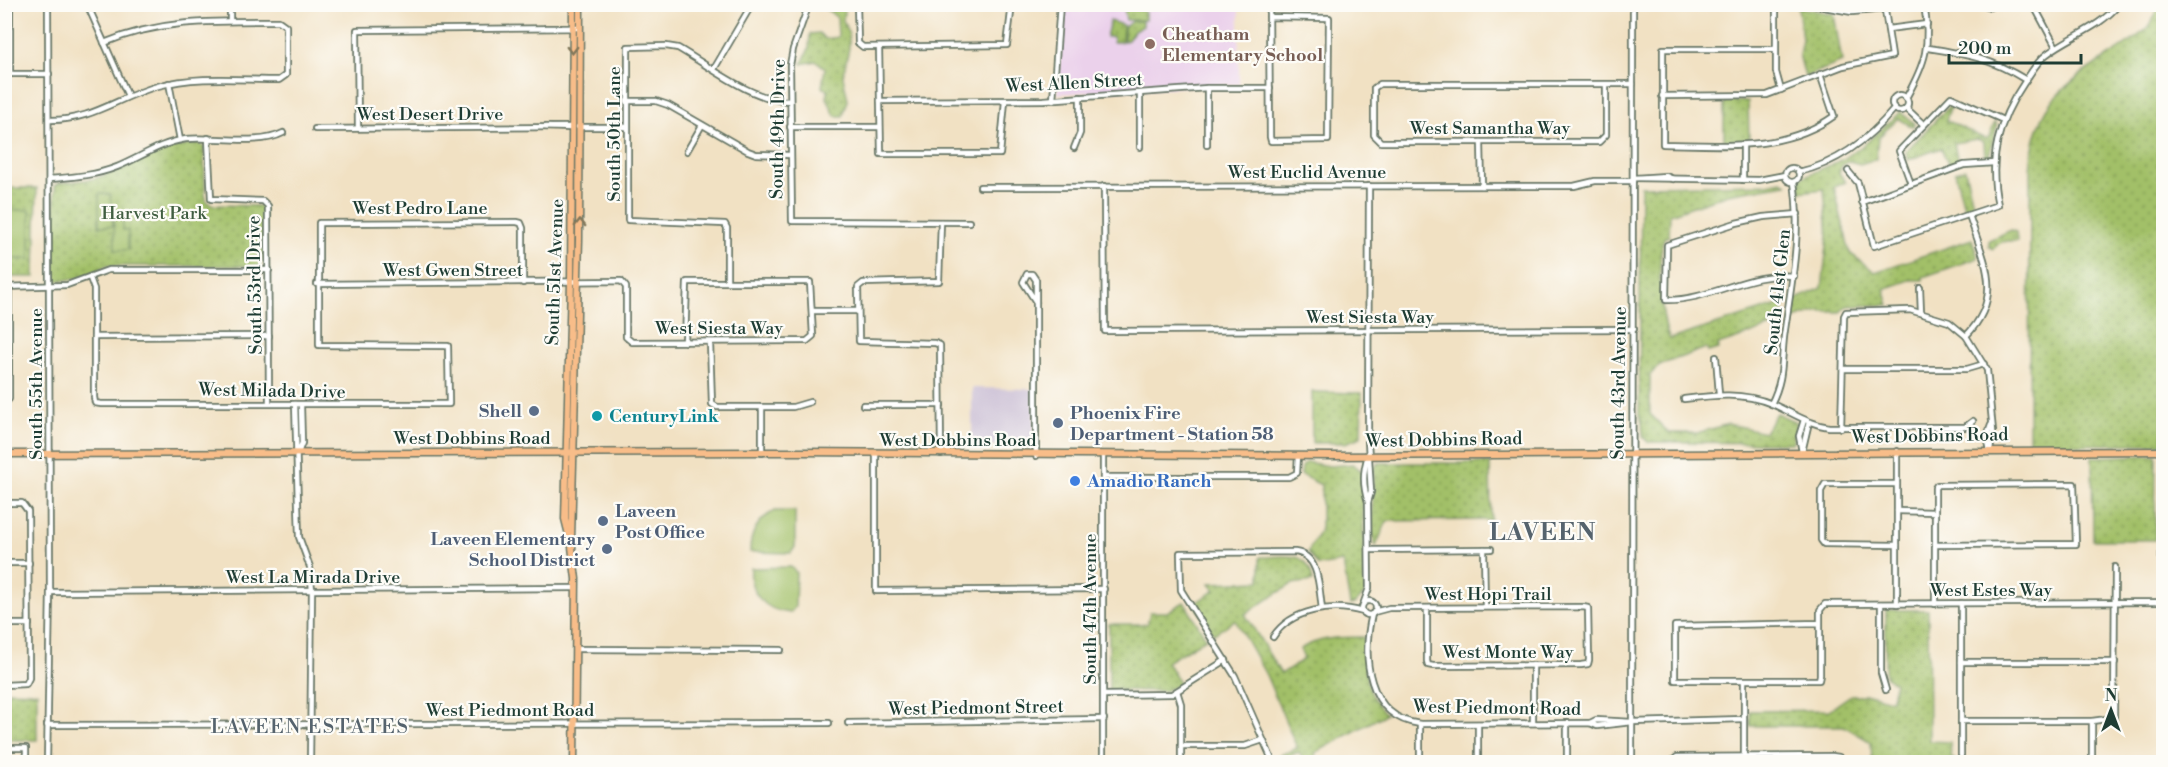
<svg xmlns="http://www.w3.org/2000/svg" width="2168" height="767" viewBox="0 0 2168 767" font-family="'Libre Bodoni',serif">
  <defs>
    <pattern id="green-dots" width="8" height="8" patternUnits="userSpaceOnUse" patternTransform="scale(1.5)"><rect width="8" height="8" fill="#a2c068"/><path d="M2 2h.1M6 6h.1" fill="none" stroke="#839d56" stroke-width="1.8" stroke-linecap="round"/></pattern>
  </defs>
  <rect width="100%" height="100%" fill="#fdfcf7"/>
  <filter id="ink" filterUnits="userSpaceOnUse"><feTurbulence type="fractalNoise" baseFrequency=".0167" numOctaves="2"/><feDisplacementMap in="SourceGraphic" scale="12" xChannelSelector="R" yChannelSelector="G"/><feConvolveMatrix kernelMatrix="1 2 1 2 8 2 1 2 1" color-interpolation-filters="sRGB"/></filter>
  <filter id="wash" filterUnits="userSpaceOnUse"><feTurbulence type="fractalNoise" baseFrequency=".008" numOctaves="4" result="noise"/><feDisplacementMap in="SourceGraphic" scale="24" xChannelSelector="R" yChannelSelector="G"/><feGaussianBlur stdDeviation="1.35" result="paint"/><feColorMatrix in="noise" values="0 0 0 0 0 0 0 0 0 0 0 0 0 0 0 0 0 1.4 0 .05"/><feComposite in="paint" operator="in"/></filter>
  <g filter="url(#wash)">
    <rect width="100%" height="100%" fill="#f1e1c3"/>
    <polygon fill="#ebd1eb" points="1063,5 1239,5 1239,84 1058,94"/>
    <polygon fill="#cbbfd5" points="972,388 1034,389 1034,445 972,446"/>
    <g fill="url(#green-dots)" stroke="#607e4e" stroke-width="1.5">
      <polygon points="1131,4 1140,5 1140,10 1145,11 1145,20 1126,20 1124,8"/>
      <polygon points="822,5 845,5 843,20 849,35 849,48 843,76 848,100 843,116 835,116 827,98 828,90 822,87 825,68 816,61 802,64 809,48 810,34 819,33 825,39 838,37 837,18"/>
      <path d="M2159 5H2164L2163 444 2029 445 2030 169C2035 111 2056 89 2104 59 2118 50 2134 41 2146 29 2152 23 2155 12 2159 5Z"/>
      <polygon points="1798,7 1834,14 1842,62 1805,77 1799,54 1802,40"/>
      <polygon points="1110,21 1123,25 1122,42 1113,42 1113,37 1106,37"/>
      <polygon points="1132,21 1142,21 1143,26 1134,31 1128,40 1124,41 1124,27"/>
      <polygon points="1748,101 1749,140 1724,140 1724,102"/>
      <polygon points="1952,103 1946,120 1985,139 1989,137 1995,122 1997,126 1989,156 1985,158 1984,142 1977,139 1954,143 1958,162 1949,165 1941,148 1908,160 1906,151"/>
      <polygon points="1900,112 1914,123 1914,128 1898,118 1878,138 1876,159 1860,164 1849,161 1842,165 1839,173 1846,182 1834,187 1850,253 1875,272 1972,239 1978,258 1923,277 1923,280 1910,280 1884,289 1889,305 1847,306 1840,312 1815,312 1792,320 1796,299 1822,288 1828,236 1824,189 1800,192 1800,178 1842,160 1865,144"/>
      <polygon points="199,143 204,147 205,195 207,202 214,205 264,206 264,260 260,266 107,266 79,278 57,281 54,277 55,186 59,183 94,179 131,165 162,150"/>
      <polygon points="1965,169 1974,208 1965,211 1955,172"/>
      <path d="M1781 181 1787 184 1728 194 1670 214 1669 237H1665C1656 252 1661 326 1670 339L1781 304 1782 279 1788 281 1781 324 1718 345V349L1708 352 1706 348 1660 365 1650 375V414L1669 433H1697L1728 424 1765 432 1776 413 1796 422 1793 441 1792 443 1648 442 1643 437 1642 422 1639 415 1641 186 1767 184Z"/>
      <polygon points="13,188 37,188 35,277 5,277 4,191"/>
      <polygon points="2011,230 2016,232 2017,241 2002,241 1993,249 1989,246 1989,240"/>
      <polygon points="1312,392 1362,393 1361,437 1345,443 1312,443"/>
      <polygon points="2156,455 2155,540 2093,540 2092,457"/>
      <polygon points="1306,462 1330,466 1353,464 1362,471 1365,593 1355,604 1350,605 1343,562 1318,566 1308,552 1321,528 1321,485 1301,475 1302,466"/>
      <path d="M1378 463H1490L1491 520 1387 521 1376 546C1368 537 1374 484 1374 468Z"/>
      <path d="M1260 557C1286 557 1308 548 1313 581L1292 584 1245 614 1281 674 1304 659 1300 649C1320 637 1341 637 1364 637 1365 667 1363 692 1386 714L1315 753 1318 762H1304L1299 752 1278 761 1276 757 1297 748 1266 675 1235 620 1214 634 1194 604 1215 590 1210 583 1260 581Z"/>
      <polygon points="1184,602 1206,638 1167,662 1180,684 1165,691 1109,690 1109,624 1147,624 1150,612 1167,612"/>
      <polygon points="1886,610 1928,610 1929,741 1950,742 1951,757 1957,762 1872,762 1871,742 1844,726 1750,726 1750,711 1829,710 1851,695 1874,695 1889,700 1892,698 1895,683 1885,676"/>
      <polygon points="5,691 37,692 37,740 5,740"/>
    </g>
    <g fill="#a2c068" stroke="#607e4e" stroke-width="1.5">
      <polygon points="99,194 110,194 113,226 99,226"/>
      <rect x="5" y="210" width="25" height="49"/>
      <polygon points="114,218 123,218 123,230 128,230 128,250 115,250"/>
      <path d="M775 511H795V547L791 553 750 552C750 533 758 519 775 511Z"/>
      <path d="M791 567 796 572 795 607 790 613C765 611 748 593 751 568Z"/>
    </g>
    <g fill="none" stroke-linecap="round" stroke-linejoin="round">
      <polyline stroke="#63c0e1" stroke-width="4.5" points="2162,446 2164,446"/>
    </g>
  </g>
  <g filter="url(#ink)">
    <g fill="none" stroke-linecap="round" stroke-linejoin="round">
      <g stroke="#687666" stroke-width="8">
        <g id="minor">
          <polyline points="10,4 10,74"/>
          <polyline points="87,4 128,96"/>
          <polyline points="230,4 230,21"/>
          <polyline points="809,4 793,49 790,65 792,221 969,222"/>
          <polyline points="857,4 858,43 863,47 1007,45 1012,4"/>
          <path d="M1269 4C1269 49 1270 93 1270 137L1271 141 1328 140 1329 18 1269 17"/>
          <polyline points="1776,4 1776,72 1781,90"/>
          <polyline points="1807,4 1852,12 1885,9"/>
          <polyline points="1983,4 1990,7"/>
          <polyline points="2033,4 2056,47"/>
          <polyline points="1924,5 1952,4"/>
          <polyline points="546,28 572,28"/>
          <polyline points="1888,29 1927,24"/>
          <polyline points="879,47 881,154 1000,154 1005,101"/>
          <path d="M1928 48C1967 54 1992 59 2026 80"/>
          <path d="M1775 49H1663V144C1722 145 1784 152 1834 116L1820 74"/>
          <polyline points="714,69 752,4"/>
          <polyline points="4,74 49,74"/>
          <polyline points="169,83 180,140"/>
          <polyline points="1606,84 1606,135 1599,142 1381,142 1374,135 1374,88 1380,84 1633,84"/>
          <circle cx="1900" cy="103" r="8"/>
          <polyline points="1662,96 1767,95 1843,66 1892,56 1884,4"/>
          <path d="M1906 98C1926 62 1931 45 1924 4"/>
          <polyline points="1053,100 1060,4"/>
          <polyline points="627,101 656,101 668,105 748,151 756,154 790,155"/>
          <polyline points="880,101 1044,100 1207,88 1270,88"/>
          <polyline points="1906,108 1924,125"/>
          <path d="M49 120C92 121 118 97 158 86 197 75 239 80 279 80L286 75V26L279 21C218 21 161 19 104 43"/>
          <polyline points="546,127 570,128"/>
          <polyline points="578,127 627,127"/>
          <polyline points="790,127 880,127"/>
          <polyline points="358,128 357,30 580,28"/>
          <polyline points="315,129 572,127"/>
          <polyline points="208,138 211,199 263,201 268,206 269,403"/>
          <polyline points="1481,142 1482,186"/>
          <polyline points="1207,145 1207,88"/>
          <polyline points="1140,147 1140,93"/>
          <polyline points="1074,148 1080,133 1080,97"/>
          <polyline points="687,151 702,125"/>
          <circle cx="1792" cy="175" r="7"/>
          <path d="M1848 171 1858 183 1874 246 1998 205C1988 159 1998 121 2024 83 2031 73 2037 61 2047 54 2070 36 2100 28 2119 4"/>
          <path d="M1799 172C1838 163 1870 138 1895 108"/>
          <polyline points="1633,178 1759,180 1785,175"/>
          <polyline points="1635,178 1666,176 1673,179"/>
          <path d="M49 179C72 177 94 176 117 167 141 157 160 143 186 139 215 136 258 146 283 133"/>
          <polyline points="1743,180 1743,145"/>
          <polyline points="1911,184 1899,151 1951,97 2003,120"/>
          <polyline points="1104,186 1105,331 1634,329"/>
          <polyline points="980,187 1574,186 1595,181 1633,181"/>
          <polyline points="1862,202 1964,165 1994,163"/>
          <path d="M1969 215C1984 261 2005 296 1966 336L1987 370 1993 431 1990 451"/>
          <path d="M1794 276C1749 271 1710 301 1666 300L1667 245 1736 223 1763 217 1798 214"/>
          <polyline points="90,278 94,289 94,397 95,403 101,404 449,404 448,346 319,345 319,223 517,222 521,223 523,228 523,283"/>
          <path d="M727 281V228L725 224 628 220V47L666 46 678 48C711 67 752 101 790 101"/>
          <polyline points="317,284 621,281 626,287 626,337 632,342 807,341 813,336 810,282 687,282 685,342"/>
          <polyline points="4,287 67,285 108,270 269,270"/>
          <polyline points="1920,288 1921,313"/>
          <polyline points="812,311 858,311"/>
          <polyline points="94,337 269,336"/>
          <polyline points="710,342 712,404 717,407 793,407 810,402"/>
          <polyline points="1716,357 1719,394"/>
          <polyline points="1843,369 1967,369 1984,364"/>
          <path d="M1684 399C1715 395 1743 392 1772 404 1791 412 1808 424 1829 427H1965L1973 421"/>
          <polyline points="4,404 9,399 9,287"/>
          <polyline points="295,404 299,537 310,567 312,590 310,762"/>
          <path d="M1771 404C1784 378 1781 364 1784 337 1791 284 1802 235 1794 182"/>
          <polyline points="863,405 941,405"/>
          <polyline points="762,407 762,453"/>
          <polyline points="1841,428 1844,316 1846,312 1910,310 1949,322 1966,336"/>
          <polyline points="1897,451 1897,604"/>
          <polyline points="1990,451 1987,436 1991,425"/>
          <polyline points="1802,452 1799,436 1804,420"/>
          <polyline points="1802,452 1809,422"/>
          <polyline points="298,453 302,443 301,405"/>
          <polyline points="941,454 940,345 935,343 859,341 858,287 863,283 939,281 941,222"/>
          <polyline points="876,455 876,591 1104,589"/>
          <polyline points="1036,456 1036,280 1032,274 1027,274 1023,282 1036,302"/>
          <polyline points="1103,456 1103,762"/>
          <polyline points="1103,477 1289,477 1297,473 1298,456"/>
          <polyline points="1897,484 1825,484 1821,491 1821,540 1824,544 1897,545"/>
          <polyline points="1368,502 1371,492 1368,441 1369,186"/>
          <polyline points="4,503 22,503 28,511 29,678 26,684 4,685"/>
          <polyline points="1897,511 1935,512"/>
          <polyline points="1935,545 2076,544 2074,484 1937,485 1935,488 1935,604"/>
          <polyline points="1484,549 1485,607"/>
          <polyline points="1369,550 1491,549"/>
          <polyline points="4,563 29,563"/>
          <polyline points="50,592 576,588"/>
          <circle cx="1369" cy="608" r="7"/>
          <path d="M1364 602 1369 588 1368 502C1363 487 1363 470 1368 456"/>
          <polyline points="1881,604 1881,673 1886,690"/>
          <polyline points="1374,612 1389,608 1583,607 1588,608 1589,660 1588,664 1581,665 1433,666 1428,665 1427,661 1427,608"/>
          <path d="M1372 614C1362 656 1366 717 1420 724L1590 723 1597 726 1632 722"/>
          <polyline points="1820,623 1675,626 1675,680 1819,680 1820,675 1820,610 1825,604 2161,602 2163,451"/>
          <polyline points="4,624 29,624"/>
          <path d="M1273 637C1291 609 1333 603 1363 612"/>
          <polyline points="575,649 781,650"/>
          <polyline points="1961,662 2115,662"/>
          <polyline points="1533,665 1533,723"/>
          <polyline points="1744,681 1744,757"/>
          <polyline points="1177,691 1181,704 1181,762"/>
          <polyline points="1104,695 1172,694 1226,660"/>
          <polyline points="1961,721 2092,721 2114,718 2115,567"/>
          <polyline points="2092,721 2092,762"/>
          <polyline points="848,723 1104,719"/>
          <polyline points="1567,723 1567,762"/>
          <polyline points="1590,723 1596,720 1632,722 1744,719"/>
          <polyline points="1420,724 1420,762"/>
          <polyline points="47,725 829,723"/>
          <polyline points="1181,746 1245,746 1263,740"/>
          <polyline points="4,748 26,748 26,762"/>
          <polyline points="1961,755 1961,603"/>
          <polyline points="47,762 50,592 48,4"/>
          <path d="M1273 762 1235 676 1181 590 1180 553 1295 552C1320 555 1319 589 1322 609"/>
          <polyline points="1354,762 1354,760"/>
          <polyline points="1478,762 1478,724"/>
          <polyline points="1632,762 1633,4"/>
          <polyline points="1671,762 1677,757 1832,756 1839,757 1840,762"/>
        </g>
      </g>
      <g stroke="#687666" stroke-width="9">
        <g id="major">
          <polyline points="4,454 802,452 1332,456 2164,451"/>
          <polyline points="570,539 565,519 571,281 573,4"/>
          <polyline points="574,762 576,579 571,539 579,239 580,4"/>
        </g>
      </g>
      <use href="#minor" stroke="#fff" stroke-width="4.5"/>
      <use href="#major" stroke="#f8bd89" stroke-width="6"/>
    </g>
    <defs><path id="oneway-chevron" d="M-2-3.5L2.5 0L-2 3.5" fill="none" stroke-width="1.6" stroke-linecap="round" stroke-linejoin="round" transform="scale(1.5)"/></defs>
    <g stroke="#81775a">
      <use href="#oneway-chevron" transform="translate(572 50) rotate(90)"/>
      <use href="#oneway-chevron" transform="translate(580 223) rotate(-90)"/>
    </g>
  </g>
  <circle fill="#8d6e63" stroke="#fdfcf7" stroke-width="2" cx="1150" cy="44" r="6"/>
  <g fill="#5c6f8a" stroke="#fdfcf7" stroke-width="2">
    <circle cx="534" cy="411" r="6"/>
    <circle cx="1058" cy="423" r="6"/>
    <circle cx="603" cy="521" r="6"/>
    <circle cx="607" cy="549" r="6"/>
  </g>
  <circle fill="#0f9aa8" stroke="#fdfcf7" stroke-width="2" cx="597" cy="416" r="6"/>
  <circle fill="#3f7fe0" stroke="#fdfcf7" stroke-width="2" cx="1075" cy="481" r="6"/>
  <g text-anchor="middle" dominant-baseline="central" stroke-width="4.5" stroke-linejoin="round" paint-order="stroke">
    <g font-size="18" font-weight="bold" fill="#785e54" stroke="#fdfcf7" text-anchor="start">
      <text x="1162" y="34">Cheatham<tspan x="1162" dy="21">Elementary School</tspan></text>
    </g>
    <g font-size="18" fill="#1f3d34" stroke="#fdfcf7">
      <text transform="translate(1074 83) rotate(-3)">West Allen Street</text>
      <text x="430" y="114">West Desert Drive</text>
      <text x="1490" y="128">West Samantha Way</text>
      <text transform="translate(778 129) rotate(-89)">South 49th Drive</text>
      <text transform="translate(614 134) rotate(-90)">South 50th Lane</text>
      <text x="1307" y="172">West Euclid Avenue</text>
      <text x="420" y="208">West Pedro Lane</text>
      <text x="453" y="270">West Gwen Street</text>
      <text transform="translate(555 272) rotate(-88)">South 51st Avenue</text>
      <text transform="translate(255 285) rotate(-91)">South 53rd Drive</text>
      <text transform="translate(1778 292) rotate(-84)">South 41st Glen</text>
      <text x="1370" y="317">West Siesta Way</text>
      <text x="719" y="328">West Siesta Way</text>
      <text transform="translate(1619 383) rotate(-89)">South 43rd Avenue</text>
      <text transform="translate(36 384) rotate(-90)">South 55th Avenue</text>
      <text transform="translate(272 391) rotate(1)">West Milada Drive</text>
      <text transform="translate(1930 436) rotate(-1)">West Dobbins Road</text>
      <text x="472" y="438">West Dobbins Road</text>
      <text x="958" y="440">West Dobbins Road</text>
      <text transform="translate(1444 440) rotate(-1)">West Dobbins Road</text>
      <text x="313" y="577">West La Mirada Drive</text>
      <text x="1991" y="590">West Estes Way</text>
      <text x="1488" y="594">West Hopi Trail</text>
      <text transform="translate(1090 609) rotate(-90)">South 47th Avenue</text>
      <text x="1508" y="652">West Monte Way</text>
      <text transform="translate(976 708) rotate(-1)">West Piedmont Street</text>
      <text transform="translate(1497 708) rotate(1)">West Piedmont Road</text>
      <text x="510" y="710">West Piedmont Road</text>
    </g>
    <g font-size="18" fill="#405e41" stroke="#fdfcf7">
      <text x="154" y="213">Harvest Park</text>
    </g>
    <g font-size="18" font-weight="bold" fill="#4e5e75" stroke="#fdfcf7" text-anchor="end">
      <text x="522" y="411">Shell</text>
      <text x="1070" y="413" text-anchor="start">Phoenix Fire<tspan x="1070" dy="21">Department - Station 58</tspan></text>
      <text x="615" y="511" text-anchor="start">Laveen<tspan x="615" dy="21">Post Office</tspan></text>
      <text x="595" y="539">Laveen Elementary<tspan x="595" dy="21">School District</tspan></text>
    </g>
    <g font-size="18" font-weight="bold" fill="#0d838f" stroke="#fdfcf7" text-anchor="start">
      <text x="609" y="416">CenturyLink</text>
    </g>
    <g font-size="18" font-weight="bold" fill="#366cbe" stroke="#fdfcf7" text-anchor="start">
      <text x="1087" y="481">Amadio Ranch</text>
    </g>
    <g font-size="20" letter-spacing="1.5" fill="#55636d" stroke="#fdfcf7">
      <text x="310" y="727">LAVEEN ESTATES</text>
    </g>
    <g font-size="24" font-weight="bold" letter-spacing="1.5" fill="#55636d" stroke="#fdfcf7">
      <text x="1543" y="533">LAVEEN</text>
    </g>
  </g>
  <rect width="2168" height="767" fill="none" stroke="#fdfcf7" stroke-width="24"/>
  <g transform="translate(2111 710)" stroke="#fdfcf7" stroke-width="4.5" paint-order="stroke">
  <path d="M0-4.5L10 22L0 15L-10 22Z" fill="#1f3d34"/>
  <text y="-9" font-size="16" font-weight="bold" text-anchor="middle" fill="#1f3d34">N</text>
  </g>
  <path d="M1949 54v9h132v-9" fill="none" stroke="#1f3d34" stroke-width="3"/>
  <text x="1958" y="54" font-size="18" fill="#1f3d34" stroke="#fdfcf7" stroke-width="4.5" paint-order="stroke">200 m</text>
</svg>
